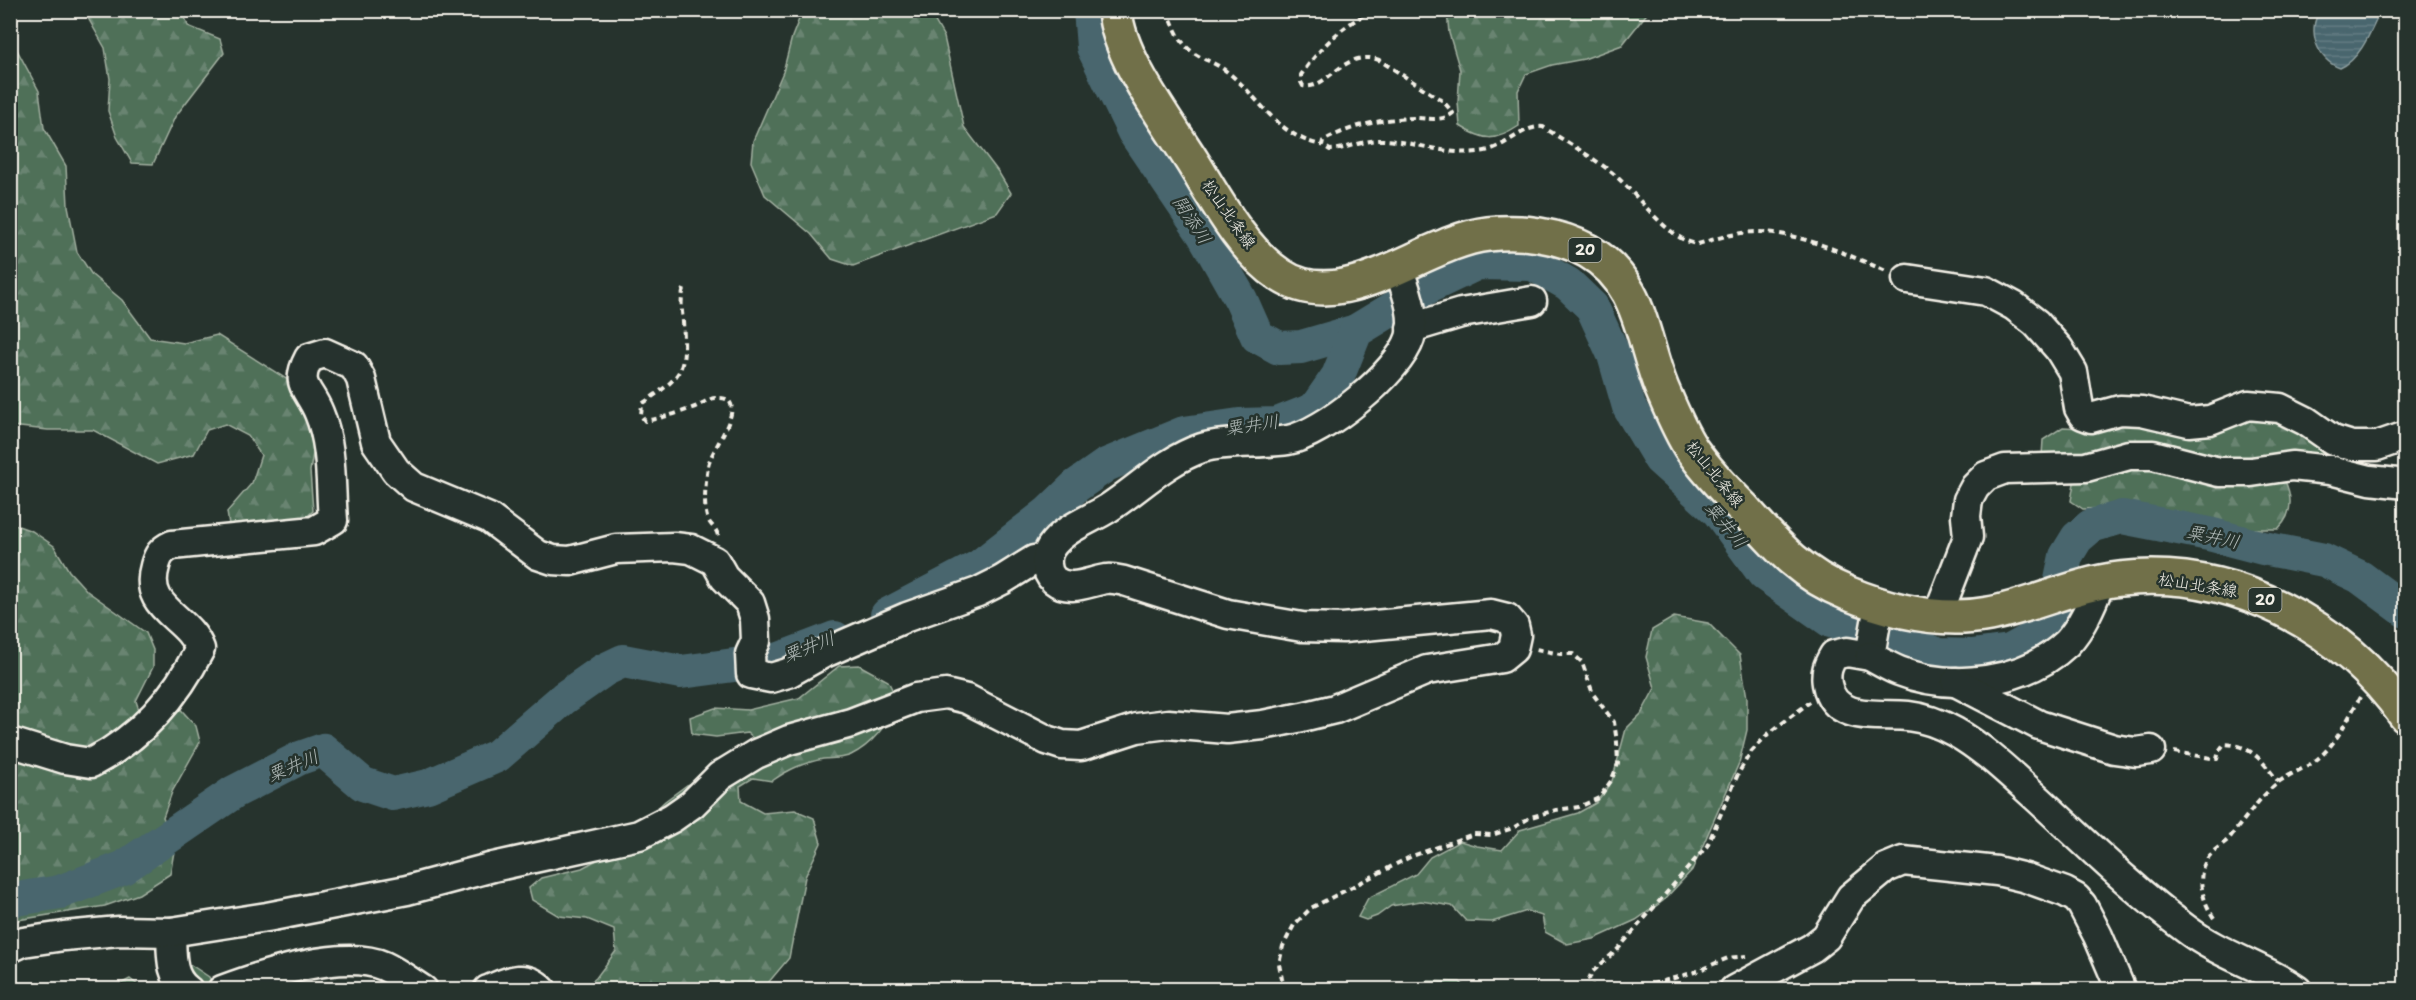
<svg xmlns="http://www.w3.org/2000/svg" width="2416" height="1000" viewBox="0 0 2416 1000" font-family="'Shantell Sans','Klee One',sans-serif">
  <defs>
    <pattern id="forest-firs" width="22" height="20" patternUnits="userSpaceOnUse" patternTransform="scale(1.5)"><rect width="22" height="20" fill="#4f6f59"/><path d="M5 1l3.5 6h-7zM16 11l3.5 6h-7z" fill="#698471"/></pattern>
    <pattern id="water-rules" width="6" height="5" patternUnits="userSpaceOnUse" patternTransform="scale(1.5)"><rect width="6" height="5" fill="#49666e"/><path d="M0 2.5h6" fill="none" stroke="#647c83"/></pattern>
  </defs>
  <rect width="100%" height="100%" fill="#26332d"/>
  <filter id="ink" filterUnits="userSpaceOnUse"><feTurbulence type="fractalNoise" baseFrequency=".0167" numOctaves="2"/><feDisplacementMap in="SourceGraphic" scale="12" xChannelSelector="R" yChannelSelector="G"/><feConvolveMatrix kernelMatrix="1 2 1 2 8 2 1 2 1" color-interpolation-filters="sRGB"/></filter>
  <g filter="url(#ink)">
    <g fill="url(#forest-firs)" stroke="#a2b0a0" stroke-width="1.5">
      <polygon points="84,11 183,11 188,26 220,39 224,53 175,117 153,164 132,163 117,137 108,111 110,79 105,48"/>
      <polygon points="800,11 929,11 944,37 964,127 999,173 1011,193 997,213 853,266 832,259 811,234 765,195 751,162 753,141 783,72 792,37 801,14"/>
      <path d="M1447 11V10L1649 11 1622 45 1584 59 1552 65 1526 74 1518 91 1519 126C1495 142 1484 141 1460 126L1458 102 1460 70 1449 33Z"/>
      <polygon points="10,42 17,50 39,91 44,128 66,166 68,206 77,252 92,275 122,300 150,338 184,343 217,335 288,380 311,405 315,442 310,471 313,511 301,522 230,531 227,512 252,483 261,455 248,436 225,424 207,430 194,454 157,464 93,430 48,430 11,426"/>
      <path d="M2258 416 2280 417 2355 450 2362 464 2284 479C2293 497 2293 514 2278 529H2241L2175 511 2131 507 2083 509 2071 501 2074 483 2042 456 2043 440 2063 427 2102 429 2133 423Z"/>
      <polygon points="10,523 32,531 54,546 69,571 87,591 146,633 153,650 153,667 136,701 139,710 156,710 174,702 196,726 200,742 172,792 163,817 175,846 170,874 139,894 105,906 11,921"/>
      <polygon points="1674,617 1708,623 1740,655 1747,698 1747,730 1739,763 1692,870 1663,901 1636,920 1594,939 1567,944 1545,932 1542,916 1527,911 1492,922 1466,921 1452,906 1421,901 1391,906 1377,916 1366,920 1358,917 1368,898 1416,874 1430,857 1460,841 1477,846 1502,850 1520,830 1578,813 1596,803 1612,781 1626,729 1641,714 1655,688 1646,657 1652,630"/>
      <path d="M859 665 888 681 899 703C886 724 874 744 851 755 843 759 832 758 823 759 803 763 789 769 772 781L753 778 740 786 741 801 763 813 795 810 814 818 821 843 805 877 789 958 763 989H582L596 978 616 951 614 930 587 919 559 916 532 900 529 888 541 878 582 868 610 853 665 801 687 785 709 777 758 747 754 739 747 733 716 737 692 734 690 717 715 708 748 710 799 698 839 666Z"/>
      <polygon points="191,965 209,977 216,989 168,990 168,978"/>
      <polygon points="130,979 143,989 111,989"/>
      <polygon points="1427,981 1460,982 1467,989 1415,989"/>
    </g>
    <path fill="url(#water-rules)" stroke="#8d9e9f" stroke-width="1.5" d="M2373 10 2380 12C2371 31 2360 60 2340 68 2318 61 2306 30 2320 11Z"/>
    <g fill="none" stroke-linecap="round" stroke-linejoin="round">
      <g stroke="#49666e" stroke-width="34">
        <polyline points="1090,10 1093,47 1134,132 1204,235 1241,300 1257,336 1279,348 1301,347 1356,331"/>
        <polyline points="887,615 980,566 1048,513 1076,486 1106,465 1184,433 1239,425 1277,424 1315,409 1338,376 1356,331 1430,286 1478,263 1533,264 1568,284 1592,307 1614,355 1629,407 1660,459 1718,511 1764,574 1831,621 1896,634 1937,655 1972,656 2010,651 2035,637 2054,614 2066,556 2077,538 2091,526 2122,517 2209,534 2263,548 2324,560 2360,577 2406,611"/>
        <polyline points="10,900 60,892 123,868 234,792 300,758 323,750 363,784 393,794 428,786 497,756 564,698 604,670 623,661 681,672 780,659 835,638"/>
      </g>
      <g stroke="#f4f1e8" stroke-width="33">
        <g id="minor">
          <polyline points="1907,279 1986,291 2014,306 2036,323 2059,349 2073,372 2079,408 2083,415 2091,418 2120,410 2142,411 2189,422 2210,420 2248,405 2280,408 2306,421 2333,440 2352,446 2377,446 2406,436"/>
          <polyline points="1411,328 1461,313 1532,301"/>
          <path d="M1879 605 1870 656 1847 652 1834 655C1828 665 1825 672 1827 684 1834 723 1880 713 1908 716 1926 718 1939 723 1955 732 1985 749 2010 774 2036 797 2085 842 2132 889 2186 929 2220 955 2262 966 2297 990"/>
          <polyline points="1937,617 1968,537 1966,516 1968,500 1975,487 1986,476 2005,469 2086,467 2129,455 2153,455 2219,472 2251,472 2292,466 2330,470 2370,480 2406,484"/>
          <path d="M1870 656C1879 661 1889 667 1899 671 1952 692 2025 683 2067 643 2082 627 2092 603 2100 583"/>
          <polyline points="1956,682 2039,725 2114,749 2136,752 2151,750"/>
          <path d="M10 742 65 759 91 763C141 737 175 699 200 649 188 615 142 610 155 566 158 555 161 550 172 545L314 531 333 520C330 485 333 446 319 413 309 388 294 386 309 358L325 353 354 366 361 379 376 442 396 471 414 487 489 518 538 555 553 560 570 561 616 549 674 547 691 549 715 561 724 577 750 603 755 619 756 641 750 654 751 674 771 678 788 673 822 654 907 617 978 592 1002 580 1034 560 1046 559"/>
          <path d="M171 932C172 952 169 977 188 990"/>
          <path d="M10 948 23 942 64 936 119 931 171 932 267 917 407 890 493 867 639 835 672 818 692 804 720 776 756 754 789 740 851 723 916 698 946 694 967 699 1047 740 1062 745 1081 746 1137 728 1168 724 1227 729 1263 725 1302 717 1335 709 1427 670 1502 658 1513 649 1516 635 1514 626 1507 618 1491 614 1343 628 1302 627 1228 614 1124 581C1119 580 1112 578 1106 579 1090 581 1070 593 1054 580 1045 572 1045 556 1051 547 1063 529 1089 520 1107 509 1138 489 1166 460 1202 448 1223 441 1264 444 1288 440 1323 434 1399 373 1410 338 1417 316 1405 288 1398 267"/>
          <path d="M222 990C262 975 344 948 384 966 397 972 410 982 423 990"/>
          <path d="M488 990C507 982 525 972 542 990"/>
          <polyline points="1734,990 1812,948 1826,937 1851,897 1886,868 1903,861 1997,871 2026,878 2065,892 2076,898 2082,905 2098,936 2121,990"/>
        </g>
      </g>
      <g stroke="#f4f1e8" stroke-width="38">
        <path id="major" d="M1115 10C1118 57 1167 121 1192 161 1215 198 1242 250 1280 275 1344 318 1423 241 1488 234 1521 230 1559 235 1588 251 1642 282 1641 338 1662 389 1671 410 1680 432 1692 450 1707 471 1725 490 1743 508 1776 545 1800 574 1847 593 1891 611 1941 623 1989 614 2033 606 2075 584 2120 579 2232 566 2342 625 2406 716"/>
      </g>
      <g stroke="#f4f1e8" stroke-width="4" stroke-dasharray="6 4.5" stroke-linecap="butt">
        <path d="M1167 10C1173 23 1179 42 1190 50 1200 59 1215 62 1226 71 1261 97 1275 136 1322 145"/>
        <path d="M1373 10C1343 25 1320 47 1301 75V82L1303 86C1327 91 1343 48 1379 60L1443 101 1453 113C1444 121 1430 119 1418 118 1385 118 1352 125 1323 141L1322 145 1330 150C1348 149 1365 139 1384 140 1418 142 1455 159 1489 150 1507 145 1525 125 1543 127 1565 141 1589 155 1610 171 1635 190 1667 241 1698 244 1718 238 1737 232 1758 232 1798 232 1849 255 1886 271"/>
        <path d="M684 289C680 300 682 310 683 322 687 373 682 376 642 404L641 416 645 421C662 418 679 413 695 407 702 404 709 398 716 398 755 395 709 452 708 466 706 480 703 503 707 517 709 525 717 528 718 536"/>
        <path d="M2174 752 2217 759 2219 751 2224 744C2253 745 2262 762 2279 782"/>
        <path d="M2214 918C2202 901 2194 872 2211 854 2217 847 2226 843 2231 836 2246 818 2261 795 2280 781 2291 773 2305 769 2316 760 2336 745 2348 718 2360 697"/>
        <polyline points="1287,990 1282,979 1279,964 1283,946 1294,925 1311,908 1412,856 1474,834 1492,835 1513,828 1531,817 1556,810 1579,807 1599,798 1611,781 1618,764 1617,742 1614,722 1593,694 1582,662 1573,654 1560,654 1536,649"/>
        <polyline points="1594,990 1589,979 1592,972 1617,950 1707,846 1738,774 1750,753 1768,734 1810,702"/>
        <polyline points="1632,990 1695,972 1728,958 1746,956"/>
      </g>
      <use href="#minor" stroke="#26332d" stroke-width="28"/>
      <use href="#major" stroke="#71704a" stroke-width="33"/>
    </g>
  </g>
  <g text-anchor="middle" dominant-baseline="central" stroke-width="5" stroke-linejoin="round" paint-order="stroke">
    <g fill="#26332d" stroke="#b6b8b0" stroke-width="1.5">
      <rect x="1568.5" y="238" width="33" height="24" rx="4.5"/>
      <rect x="2248.5" y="588" width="33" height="24" rx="4.5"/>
    </g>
    <g font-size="15" font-weight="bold" fill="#f4f1e8">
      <text x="1585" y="250">20</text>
      <text x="2265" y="600">20</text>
    </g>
    <g font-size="16" fill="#f4f1e8" stroke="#26332d">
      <text transform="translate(1229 214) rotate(55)">松山北条線</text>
      <text transform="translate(1715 474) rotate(51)">松山北条線</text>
      <text transform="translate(2198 585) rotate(9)">松山北条線</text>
    </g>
    <g font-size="18" font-style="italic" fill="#b0b9b7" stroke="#26332d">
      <text transform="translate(1192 220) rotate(57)">開添川</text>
      <text transform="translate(1252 425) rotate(-8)">粟井川</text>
      <text transform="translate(1726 525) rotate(51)">粟井川</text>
      <text transform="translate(2213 537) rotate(12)">粟井川</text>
      <text transform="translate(809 647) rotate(-21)">粟井川</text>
      <text transform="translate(293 766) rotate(-23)">粟井川</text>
    </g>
  </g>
  <rect width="2416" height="1000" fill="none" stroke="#26332d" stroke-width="36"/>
  <rect x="18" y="18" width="2380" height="964" fill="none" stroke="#f4f1e8" stroke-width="2" filter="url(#ink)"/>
</svg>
